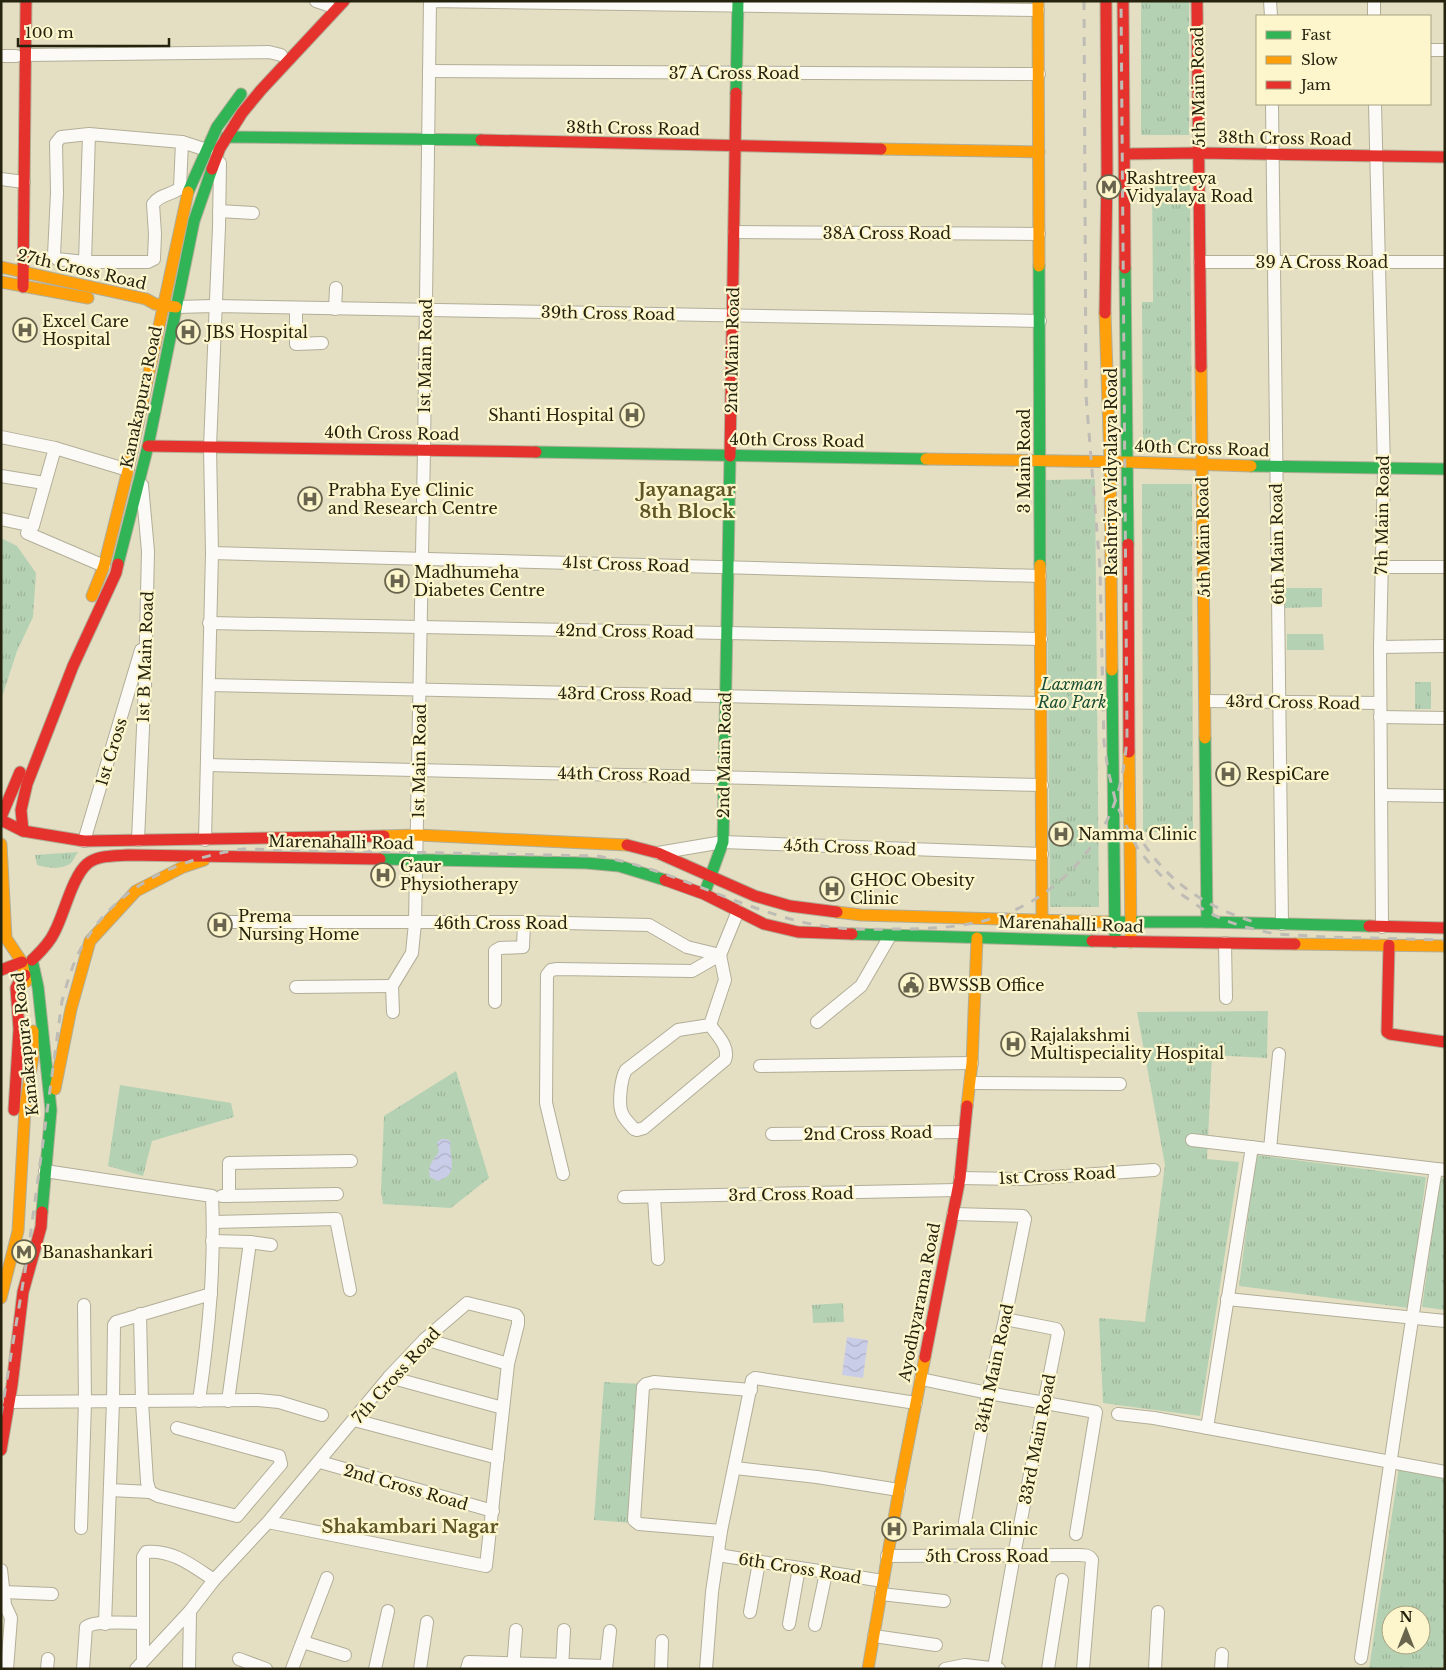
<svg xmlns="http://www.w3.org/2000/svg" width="1446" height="1670" viewBox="0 0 1446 1670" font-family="'Libre Baskerville',serif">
  <defs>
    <pattern id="grass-tufts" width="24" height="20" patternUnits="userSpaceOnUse" patternTransform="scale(1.25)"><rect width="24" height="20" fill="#b5d1b3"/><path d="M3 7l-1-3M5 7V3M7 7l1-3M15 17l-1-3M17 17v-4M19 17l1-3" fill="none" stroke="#9cb399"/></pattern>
    <pattern id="water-waves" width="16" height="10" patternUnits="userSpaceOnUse" patternTransform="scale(1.25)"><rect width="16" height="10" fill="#cacde7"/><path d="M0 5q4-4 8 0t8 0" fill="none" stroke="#adb0c5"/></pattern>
  </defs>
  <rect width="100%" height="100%" fill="#e4dfc3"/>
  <g fill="url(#grass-tufts)" fill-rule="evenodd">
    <rect x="1141" y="1" width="48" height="134"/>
    <polygon points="1190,176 1192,445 1143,445 1142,302 1153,302 1152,177"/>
    <polygon points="1095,479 1099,907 1050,907 1046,480"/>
    <polygon points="1142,484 1192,484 1193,832 1143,832"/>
    <polygon points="1,538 17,546 36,573 33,617 17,651 1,700"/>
    <polygon points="1285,588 1322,588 1322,607 1285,608"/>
    <polygon points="1287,634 1323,634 1324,650 1287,650"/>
    <rect x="1415" y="682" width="16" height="27"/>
    <path d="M78 852C76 855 73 861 71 863 62 870 47 868 37 865L35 855Z"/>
    <polygon points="1268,1011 1267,1058 1212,1055 1207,1159 1239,1162 1200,1416 1103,1403 1099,1318 1145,1322 1165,1165 1137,1012"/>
    <polygon points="456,1071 489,1178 451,1208 383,1204 381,1191 384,1116"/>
    <polygon points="120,1085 231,1103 234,1117 152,1141 143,1176 108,1166"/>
    <polygon points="1256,1155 1426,1177 1409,1308 1239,1286"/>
    <polygon points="1440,1178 1445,1178 1445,1310 1422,1307"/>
    <polygon points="843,1303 844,1322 813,1323 812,1305"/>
    <polygon points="604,1382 641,1384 631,1523 594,1520"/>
    <path d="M1399 1467 1445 1475V1669H1369ZM1391 1615H1421V1645H1391Z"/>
  </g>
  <g fill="url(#water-waves)">
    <path d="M442 1139H447L451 1142C447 1154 462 1174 438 1181L430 1177C427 1165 433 1161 439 1152L437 1142Z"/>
    <polygon points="847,1337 868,1340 863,1378 842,1375"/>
  </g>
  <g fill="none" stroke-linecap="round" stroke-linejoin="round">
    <g stroke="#b2ae98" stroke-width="14">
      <g id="street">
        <polyline points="316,1 328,5"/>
        <polyline points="1270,1 1271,16"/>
        <polyline points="1374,1 1374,16"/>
        <polyline points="1430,50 1445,50"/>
        <polyline points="26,55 269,52 281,55"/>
        <polyline points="1,56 16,56"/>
        <polyline points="429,71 1039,74"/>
        <polyline points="1272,104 1282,924"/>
        <polyline points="1375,104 1384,469 1380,647 1382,927"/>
        <polyline points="89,134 85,262 57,259 54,255 57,193 56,143 61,137 89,134 182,142 207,150"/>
        <polyline points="1,179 24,182"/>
        <polyline points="219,211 253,213"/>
        <polyline points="734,232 1039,234"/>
        <path d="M85 262H148L154 259 155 234 153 204C160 194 172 195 180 188L182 142"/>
        <polyline points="1200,262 1445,262"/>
        <polyline points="176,307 214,306 1040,321"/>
        <polyline points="296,308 296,344 322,343"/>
        <polyline points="335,309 336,288"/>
        <polyline points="1,437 55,448 128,470"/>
        <polyline points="1,476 44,483"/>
        <polyline points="1,519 33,526 55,448"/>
        <polyline points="27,533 104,566"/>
        <polyline points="212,553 1040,576"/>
        <polyline points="1382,567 1445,567"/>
        <polyline points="209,623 1041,639"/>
        <polyline points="1380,647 1445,646"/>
        <polyline points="209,685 1041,703"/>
        <polyline points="1205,701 1380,703"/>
        <polyline points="1380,717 1445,718"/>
        <polyline points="207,765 1042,785"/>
        <polyline points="1381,795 1445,796"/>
        <polyline points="138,840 145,684 148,551 142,485"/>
        <polyline points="205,840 212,553 210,447 219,227 220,163"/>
        <polyline points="84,841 141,650"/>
        <polyline points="658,853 723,842 1042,854"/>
        <polyline points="228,922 524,922 649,925 687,947 720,955 738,911"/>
        <polyline points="1225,943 1226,998"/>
        <polyline points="296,987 392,986"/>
        <polyline points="495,1002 495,951 500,948 523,947 524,922"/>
        <polyline points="393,1012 392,986 412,953 415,923 424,450 430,1 1038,10"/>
        <polyline points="817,1022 861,986 890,936"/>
        <polyline points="760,1066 972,1063"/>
        <polyline points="970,1083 1120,1084"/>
        <polyline points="772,1134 964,1132"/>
        <polyline points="1192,1140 1445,1170"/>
        <polyline points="1270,1149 1279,1054"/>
        <path d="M45 1171 212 1196C215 1267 209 1331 199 1401"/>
        <path d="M563 1174 546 1103 547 975 551 970 557 969 692 971 720 955 725 980 710 1025C717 1035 730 1047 725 1060L644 1128 637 1130 634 1129C630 1124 624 1119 622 1113 618 1104 621 1078 626 1070L678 1030 710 1025"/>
        <polyline points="960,1178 1022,1179 1154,1170"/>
        <polyline points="222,1196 337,1194"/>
        <polyline points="229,1196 229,1163 351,1161"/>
        <polyline points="624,1197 957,1190"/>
        <polyline points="654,1197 658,1259"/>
        <polyline points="953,1214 1023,1216 1025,1219 1005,1319 988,1393 965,1522"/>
        <polyline points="213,1222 336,1219 350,1290"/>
        <polyline points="212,1241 250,1242 271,1245"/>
        <polyline points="1227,1299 1445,1321"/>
        <polyline points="140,1314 142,1402 147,1482 150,1492 158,1496 237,1516 281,1464 279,1456 177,1428"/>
        <polyline points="425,1339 508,1364"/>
        <polyline points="389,1377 503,1408"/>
        <polyline points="921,1379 988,1393 1096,1412 1076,1534"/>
        <polyline points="228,1401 250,1242"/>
        <polyline points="9,1402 258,1400 279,1402 322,1415"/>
        <polyline points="1118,1414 1154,1418 1445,1472"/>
        <polyline points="354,1420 498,1458"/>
        <polyline points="1207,1428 1252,1147"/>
        <polyline points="320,1462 493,1511"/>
        <polyline points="735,1468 817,1477 899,1490"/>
        <polyline points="110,1490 150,1492"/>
        <polyline points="81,1528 85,1402 84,1305"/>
        <polyline points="721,1531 639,1524 634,1520 643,1387 646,1384 654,1382 751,1390"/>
        <polyline points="719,1553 724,1556 883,1581"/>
        <path d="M887 1556 1075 1555C1081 1555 1089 1554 1092 1560L1083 1669"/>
        <polyline points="1,1570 5,1605 11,1618 7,1669"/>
        <polyline points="3,1592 52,1594"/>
        <polyline points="881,1594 944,1601"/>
        <polyline points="750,1612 759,1562"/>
        <polyline points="105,1624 113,1401 114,1325 116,1322 211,1294"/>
        <polyline points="789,1624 799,1568"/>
        <polyline points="815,1625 826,1573"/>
        <polyline points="874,1636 936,1645"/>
        <polyline points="303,1642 345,1655"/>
        <path d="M1361 1658C1386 1495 1409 1331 1436 1169"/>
        <polyline points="239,1659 266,1669"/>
        <path d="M143 1661V1557L146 1552C172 1549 193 1566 214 1580"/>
        <polyline points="994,1668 1014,1555 1058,1333 1056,1329 1005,1319"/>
        <polyline points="47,1669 48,1659"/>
        <path d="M83 1669 86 1627C96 1620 129 1623 142 1623"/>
        <polyline points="136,1669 190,1611 214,1580 268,1522 389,1377 425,1339 467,1303 516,1315 518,1318 518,1324 508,1364 486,1566 268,1522"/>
        <polyline points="189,1669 190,1611"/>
        <polyline points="292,1669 327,1578"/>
        <polyline points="375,1669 388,1611"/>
        <polyline points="420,1669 427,1622"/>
        <polyline points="467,1669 469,1662 606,1666"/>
        <polyline points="513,1669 516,1630"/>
        <polyline points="562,1669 564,1630"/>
        <polyline points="606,1669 610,1631"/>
        <polyline points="661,1669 662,1641"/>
        <polyline points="706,1669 712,1592 721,1531 752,1380 755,1378 916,1403"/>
        <polyline points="945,1669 965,1665 999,1669"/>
        <polyline points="1048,1669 1062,1580"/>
        <polyline points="1155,1669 1158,1612"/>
        <polyline points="1221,1669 1222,1654"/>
      </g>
    </g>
    <g stroke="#b2ae98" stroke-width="13">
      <g id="fast">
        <polyline points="736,93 738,1"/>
        <polyline points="226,137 481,140"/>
        <polyline points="188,192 217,127 241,94"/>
        <polyline points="1039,266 1040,565"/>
        <polyline points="1125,268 1128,544"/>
        <polyline points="536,452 926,459"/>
        <polyline points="1251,466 1445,469"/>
        <polyline points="118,564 148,446 194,221 212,169"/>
        <polyline points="1112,670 1115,942"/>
        <polyline points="1205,738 1207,922"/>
        <polyline points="380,859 586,863 619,866 665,880"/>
        <polyline points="706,889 723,842 730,456"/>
        <polyline points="1107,922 1207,922 1369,926"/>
        <polyline points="852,934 1092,941"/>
        <polyline points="32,960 38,987 51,1110 42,1212"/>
      </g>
    </g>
    <g stroke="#b2ae98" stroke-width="13">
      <g id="slow">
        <polyline points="1038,1 1039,266"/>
        <polyline points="881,149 1039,152"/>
        <polyline points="1,267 146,299 155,304 176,307"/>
        <polyline points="1,282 88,298"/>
        <polyline points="1105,313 1110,462 1112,670"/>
        <polyline points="1201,367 1205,738"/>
        <polyline points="926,459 1127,462 1251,466"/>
        <polyline points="1040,565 1042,920"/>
        <polyline points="92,596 104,566 128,470 188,192"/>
        <polyline points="1129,752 1131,942"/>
        <polyline points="384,836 418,835 627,845"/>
        <polyline points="1,844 6,938 22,962 26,982"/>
        <polyline points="837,912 861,915 1107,922"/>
        <polyline points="1295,944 1445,946"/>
        <polyline points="55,1089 71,1009 90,941 136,891 183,867 204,860"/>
        <polyline points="967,1106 972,1063 977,938"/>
        <polyline points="1,1298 18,1231 25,1108 33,1056 33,1031"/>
        <polyline points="868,1669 899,1490 925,1357"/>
      </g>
    </g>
    <g stroke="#b2ae98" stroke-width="13">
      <g id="jam">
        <polyline points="1123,1 1125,268"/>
        <polyline points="1197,1 1201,367"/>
        <polyline points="481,140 881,149"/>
        <polyline points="1125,154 1199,153 1445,157"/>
        <polyline points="212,169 220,148 242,113 261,90 344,1"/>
        <polyline points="23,287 26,1"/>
        <polyline points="1105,313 1107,170 1106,1"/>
        <polyline points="148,446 536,452"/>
        <polyline points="730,456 736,93"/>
        <polyline points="1128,544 1129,752"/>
        <polyline points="1,817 20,772"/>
        <polyline points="1,820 23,831 84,841 384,836"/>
        <polyline points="23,831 21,810 27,784 73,666 116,573 118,564"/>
        <polyline points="627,845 658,853 755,896 790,906 837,912"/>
        <polyline points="665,880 704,894 764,924 798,932 852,934"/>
        <polyline points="1369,926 1445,928"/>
        <polyline points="1092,941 1295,944"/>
        <polyline points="1389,945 1387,1032 1390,1034 1445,1042"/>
        <path d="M32 960C40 952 49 944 54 933 64 915 72 877 87 864 97 855 115 856 128 855L380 859"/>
        <polyline points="1,970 22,962"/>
        <polyline points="14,1110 19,1029 16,988 20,980 25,975"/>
        <polyline points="925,1357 960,1178 967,1106"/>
        <polyline points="1,1450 12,1385 23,1292 41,1227 42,1212"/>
      </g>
    </g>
    <use href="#street" stroke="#fbfaf6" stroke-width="12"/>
    <use href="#fast" stroke="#30b455" stroke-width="11"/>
    <use href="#slow" stroke="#ff9f0a" stroke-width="11"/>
    <use href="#jam" stroke="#e5322d" stroke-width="11"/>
    <g stroke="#bebcb5" stroke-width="3" stroke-dasharray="9 9" stroke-linecap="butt">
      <polyline points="1084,1 1086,396 1100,569 1104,742 1108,770 1116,803 1130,834 1138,849 1150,864 1175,890 1204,910 1224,920 1241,926 1275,934 1327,937 1445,940"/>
      <path d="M1144 844C1171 885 1212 910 1258 923"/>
      <path d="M1 1415 28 1253 62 1001C68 980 74 958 86 940 120 884 181 858 243 849L597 856C669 868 732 905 802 922 833 929 864 930 896 929 924 929 952 928 979 922 1038 909 1086 867 1111 812 1121 789 1125 763 1127 738L1121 1"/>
    </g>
  </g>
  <defs>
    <g id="metro-ring" transform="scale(1.25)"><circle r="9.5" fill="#fdf6cd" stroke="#68644d" stroke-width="1.5"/><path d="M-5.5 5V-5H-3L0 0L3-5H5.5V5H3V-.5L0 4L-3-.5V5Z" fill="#68644d"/></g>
    <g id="hospital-ring" transform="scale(1.25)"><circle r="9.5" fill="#fdf6cd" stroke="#68644d" stroke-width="1.5"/><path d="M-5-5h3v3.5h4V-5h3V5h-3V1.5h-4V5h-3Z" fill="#68644d"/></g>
    <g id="civic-ring" transform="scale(1.25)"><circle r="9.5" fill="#fdf6cd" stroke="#68644d" stroke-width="1.5"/><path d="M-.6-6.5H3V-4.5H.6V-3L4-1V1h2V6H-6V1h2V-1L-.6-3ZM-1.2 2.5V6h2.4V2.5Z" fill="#68644d"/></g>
  </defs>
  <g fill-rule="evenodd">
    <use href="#metro-ring" x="1109" y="187"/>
    <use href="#hospital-ring" x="25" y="330"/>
    <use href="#hospital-ring" x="188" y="332"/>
    <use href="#hospital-ring" x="632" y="415"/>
    <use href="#hospital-ring" x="310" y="499"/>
    <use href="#hospital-ring" x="397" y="581"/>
    <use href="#hospital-ring" x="1228" y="774"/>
    <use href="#hospital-ring" x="1061" y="834"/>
    <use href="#hospital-ring" x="383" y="875"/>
    <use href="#hospital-ring" x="832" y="889"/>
    <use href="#hospital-ring" x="220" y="925"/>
    <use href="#civic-ring" x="911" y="985"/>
    <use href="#hospital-ring" x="1013" y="1044"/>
    <use href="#metro-ring" x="24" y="1252"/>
    <use href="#hospital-ring" x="894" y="1529"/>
  </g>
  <g text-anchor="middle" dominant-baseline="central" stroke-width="4.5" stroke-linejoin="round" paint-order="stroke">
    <g font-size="16" fill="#25220e" stroke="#fdf6cd">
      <text x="734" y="73">37 A Cross Road</text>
      <text transform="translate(1198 87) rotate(-91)">5th Main Road</text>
      <text transform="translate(633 128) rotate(1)">38th Cross Road</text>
      <text transform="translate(1285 138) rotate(1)">38th Cross Road</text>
      <text x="887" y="233">38A Cross Road</text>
      <text x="1322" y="262">39 A Cross Road</text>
      <text transform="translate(82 269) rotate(13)">27th Cross Road</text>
      <text transform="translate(608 313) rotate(1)">39th Cross Road</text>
      <text transform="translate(732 350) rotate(-89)">2nd Main Road</text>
      <text transform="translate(425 356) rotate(-89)">1st Main Road</text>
      <text transform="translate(141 397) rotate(-78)">Kanakapura Road</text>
      <text transform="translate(392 433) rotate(1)">40th Cross Road</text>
      <text transform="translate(797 440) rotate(1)">40th Cross Road</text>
      <text transform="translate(1202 448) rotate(2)">40th Cross Road</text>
      <text transform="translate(1024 461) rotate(-90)">3 Main Road</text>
      <text transform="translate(1111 472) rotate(-90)">Rashtriya Vidyalaya Road</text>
      <text transform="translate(1382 515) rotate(-89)">7th Main Road</text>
      <text transform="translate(1203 537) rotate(-91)">5th Main Road</text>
      <text transform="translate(1277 544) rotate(-91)">6th Main Road</text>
      <text transform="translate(626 564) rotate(2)">41st Cross Road</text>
      <text transform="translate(625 631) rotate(1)">42nd Cross Road</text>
      <text transform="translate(145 657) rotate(-88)">1st B Main Road</text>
      <text transform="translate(625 694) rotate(1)">43rd Cross Road</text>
      <text transform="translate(1293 702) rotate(1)">43rd Cross Road</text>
      <text transform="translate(111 752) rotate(-73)">1st Cross</text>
      <text transform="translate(724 755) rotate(-89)">2nd Main Road</text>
      <text transform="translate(419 761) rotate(-89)">1st Main Road</text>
      <text transform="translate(624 774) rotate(1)">44th Cross Road</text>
      <text transform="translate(341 842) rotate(1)">Marenahalli Road</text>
      <text transform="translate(850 847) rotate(2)">45th Cross Road</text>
      <text x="501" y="923">46th Cross Road</text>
      <text transform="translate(1071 924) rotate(2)">Marenahalli Road</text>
      <text transform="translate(25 1044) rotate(-96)">Kanakapura Road</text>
      <text transform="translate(868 1133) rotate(-1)">2nd Cross Road</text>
      <text transform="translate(1057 1175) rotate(-3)">1st Cross Road</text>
      <text transform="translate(791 1194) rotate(-1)">3rd Cross Road</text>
      <text transform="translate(919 1302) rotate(-79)">Ayodhyarama Road</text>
      <text transform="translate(994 1368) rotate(-78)">34th Main Road</text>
      <text transform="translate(396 1375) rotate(-48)">7th Cross Road</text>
      <text transform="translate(1037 1439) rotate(-79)">33rd Main Road</text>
      <text transform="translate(406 1487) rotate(16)">2nd Cross Road</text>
      <text x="987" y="1556">5th Cross Road</text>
      <text transform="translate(800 1568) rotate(9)">6th Cross Road</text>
    </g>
    <g font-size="16" fill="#25220e" stroke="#fdf6cd" text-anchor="start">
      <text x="1126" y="178">Rashtreeya<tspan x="1126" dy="18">Vidyalaya Road</tspan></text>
      <text x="42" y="321">Excel Care<tspan x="42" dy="18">Hospital</tspan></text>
      <text x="206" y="332">JBS Hospital</text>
      <text x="614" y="415" text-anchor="end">Shanti Hospital</text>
      <text x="328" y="490">Prabha Eye Clinic<tspan x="328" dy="18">and Research Centre</tspan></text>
      <text x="414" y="572">Madhumeha<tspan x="414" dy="18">Diabetes Centre</tspan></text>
      <text x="1246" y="774">RespiCare</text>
      <text x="1078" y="834">Namma Clinic</text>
      <text x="400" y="866">Gaur<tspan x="400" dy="18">Physiotherapy</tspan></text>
      <text x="850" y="880">GHOC Obesity<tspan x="850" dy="18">Clinic</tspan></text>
      <text x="238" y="916">Prema<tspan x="238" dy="18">Nursing Home</tspan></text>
      <text x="928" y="985">BWSSB Office</text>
      <text x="1030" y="1035">Rajalakshmi<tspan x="1030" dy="18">Multispeciality Hospital</tspan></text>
      <text x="42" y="1252">Banashankari</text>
      <text x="912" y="1529">Parimala Clinic</text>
    </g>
    <g font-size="16" font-style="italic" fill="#1a4f36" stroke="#fdf6cd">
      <text x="1072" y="684">Laxman<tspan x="1072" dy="18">Rao Park</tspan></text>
    </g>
    <g font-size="18" font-weight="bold" fill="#5d5525" stroke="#fdf6cd">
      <text x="410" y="1527">Shakambari Nagar</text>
    </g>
    <g font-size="19" font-weight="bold" fill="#5d5525" stroke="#fdf6cd">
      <text x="687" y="489">Jayanagar<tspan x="687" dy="22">8th Block</tspan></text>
    </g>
  </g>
  <rect width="1446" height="1670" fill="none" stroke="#25220e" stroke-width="5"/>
  <rect x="1256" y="15" width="175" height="90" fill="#fdf6cd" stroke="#a7a181"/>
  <rect x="1266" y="31" width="25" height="8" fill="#30b455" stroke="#a7a181"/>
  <text x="1301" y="40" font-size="15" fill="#25220e">Fast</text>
  <rect x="1266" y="56" width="25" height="8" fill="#ff9f0a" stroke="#a7a181"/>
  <text x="1301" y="65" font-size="15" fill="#25220e">Slow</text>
  <rect x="1266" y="81" width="25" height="8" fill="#e5322d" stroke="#a7a181"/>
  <text x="1301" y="90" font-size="15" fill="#25220e">Jam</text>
  <g transform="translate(1406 1630)"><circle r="24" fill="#fdf6cd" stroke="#a7a181"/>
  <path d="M0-4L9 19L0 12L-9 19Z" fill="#68644d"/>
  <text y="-8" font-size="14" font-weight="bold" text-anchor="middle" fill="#25220e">N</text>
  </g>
  <path d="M18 38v8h151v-8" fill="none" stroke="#25220e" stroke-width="2.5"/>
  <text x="25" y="38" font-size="15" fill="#25220e" stroke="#fdf6cd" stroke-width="4" paint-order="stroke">100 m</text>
</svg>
